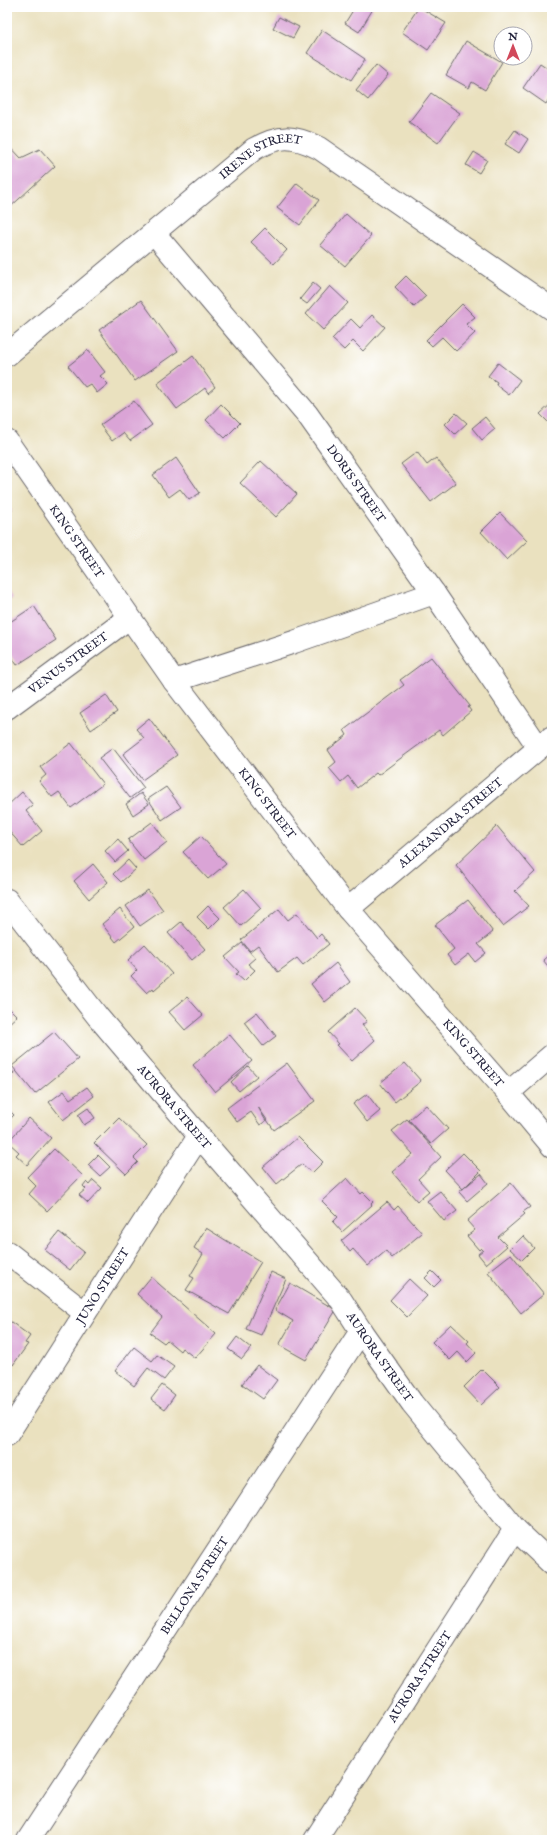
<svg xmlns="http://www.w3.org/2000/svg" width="559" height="1847" viewBox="0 0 559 1847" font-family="'IM FELL English',serif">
  <rect width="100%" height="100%" fill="#fff"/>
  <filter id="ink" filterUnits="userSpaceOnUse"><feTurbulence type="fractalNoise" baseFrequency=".025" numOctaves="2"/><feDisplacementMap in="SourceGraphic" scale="8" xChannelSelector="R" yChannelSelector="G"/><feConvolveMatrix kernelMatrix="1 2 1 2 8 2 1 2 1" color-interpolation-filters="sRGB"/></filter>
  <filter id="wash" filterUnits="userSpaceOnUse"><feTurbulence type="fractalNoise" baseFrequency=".012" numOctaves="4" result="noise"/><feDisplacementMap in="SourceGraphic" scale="16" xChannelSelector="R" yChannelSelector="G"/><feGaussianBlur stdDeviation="0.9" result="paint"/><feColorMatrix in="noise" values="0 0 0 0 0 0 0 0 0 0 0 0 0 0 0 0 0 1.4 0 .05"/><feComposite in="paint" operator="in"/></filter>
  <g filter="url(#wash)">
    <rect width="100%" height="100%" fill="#eae1bf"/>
    <g id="blocks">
      <g fill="#daa4d6">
        <polygon points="355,7 369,7 373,9 359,32 345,23"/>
        <polygon points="419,7 446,23 428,50 402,32"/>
        <polygon points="279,17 299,27 293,38 273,28"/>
        <polygon points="322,30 365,59 351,80 307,53"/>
        <polygon points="466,41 502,62 485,90 472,82 469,88 446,75"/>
        <polygon points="540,63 552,71 552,94 546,104 523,88"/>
        <polygon points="376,65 388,75 368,100 356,90"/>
        <polygon points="431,93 460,113 438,143 409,122"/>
        <polygon points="515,130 528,139 519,153 505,144"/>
        <polygon points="7,143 21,158 40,149 55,166 7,210"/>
        <polygon points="474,152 487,160 479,173 466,165"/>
        <polygon points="297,183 319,200 300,225 277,208"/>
        <polygon points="346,214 371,236 345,266 320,245"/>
        <polygon points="265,228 287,250 274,264 251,242"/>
        <polygon points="406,276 426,296 414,307 395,287"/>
        <polygon points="313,283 320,289 307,304 300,299"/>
        <polygon points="330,286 348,303 323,330 306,314"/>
        <polygon points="141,300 178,351 135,381 99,330"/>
        <polygon points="462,304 475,317 466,324 475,333 456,351 442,337 432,346 426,340"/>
        <polygon points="372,315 385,327 363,351 353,341 344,350 332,339 351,319 360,328"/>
        <polygon points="88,350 105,372 100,376 108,384 97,393 90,384 85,387 68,366"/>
        <polygon points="193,356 215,387 208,393 205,388 177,409 157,383"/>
        <polygon points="498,363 520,380 509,395 496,385 497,382 488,376"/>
        <polygon points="134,401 152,425 130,441 123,433 112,441 100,425"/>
        <polygon points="552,403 552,426 540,414"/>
        <polygon points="221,404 240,423 225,438 206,420"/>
        <polygon points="456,413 467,423 455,434 445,424"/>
        <polygon points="485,417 495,429 482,440 472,428"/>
        <polygon points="417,452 427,465 436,458 456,483 431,502 401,464"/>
        <polygon points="176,458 200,493 189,500 180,489 169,497 153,475"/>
        <polygon points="261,461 297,494 276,517 240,483"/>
        <polygon points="7,503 12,511 7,515"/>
        <polygon points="500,513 527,541 507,560 481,532"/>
        <polygon points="7,590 12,598 7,601"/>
        <polygon points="34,606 56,640 17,665 7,650 7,624"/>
        <polygon points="431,657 470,706 468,707 471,711 443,735 439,730 378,775 376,773 357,788 348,776 341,782 329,768 336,762 328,750 347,735 344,730 404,685 400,680"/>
        <polygon points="106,695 117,712 91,730 80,713"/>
        <polygon points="149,718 177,755 142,780 123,754 144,738 136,729"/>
        <polygon points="71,743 103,784 71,808 59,792 52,797 39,781 46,775 40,767"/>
        <polygon points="113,748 144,788 130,798 99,758"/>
        <polygon points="166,787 181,807 162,820 148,799"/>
        <polygon points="22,792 33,805 26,811 42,831 23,847 7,829 8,826 7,824 7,806"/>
        <polygon points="141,793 149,804 133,815 126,804"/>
        <polygon points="152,822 167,842 144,860 128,840"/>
        <polygon points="497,826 535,872 515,891 529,906 503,926 456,865"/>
        <polygon points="201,836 226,864 208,879 183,852"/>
        <polygon points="118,839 128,851 115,862 105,851"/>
        <polygon points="128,860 136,869 121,882 113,874"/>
        <polygon points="93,864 108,882 89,899 74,881"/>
        <polygon points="244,889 261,908 241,926 224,907"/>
        <polygon points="148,890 163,910 140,926 126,906"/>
        <polygon points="468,900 493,932 478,944 486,953 475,962 469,954 455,965 447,955 454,949 435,925"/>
        <polygon points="208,906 220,918 209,929 197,917"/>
        <polygon points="120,909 134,927 116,942 102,924"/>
        <polygon points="279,909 288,920 297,913 317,938 321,934 329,944 303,965 297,958 278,972 258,945 250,951 241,940"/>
        <polygon points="181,922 205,949 192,960 168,933"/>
        <polygon points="242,943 255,958 248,964 255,970 244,981 236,974 239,972 225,957"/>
        <polygon points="145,944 172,974 154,990 153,988 147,993 131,976 137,970 128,960"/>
        <polygon points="552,952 552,971 543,960"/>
        <polygon points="336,963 350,982 325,1002 311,984"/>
        <polygon points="187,997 203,1015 185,1030 169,1012"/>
        <polygon points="7,1006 17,1016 7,1025"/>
        <polygon points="355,1008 367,1021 362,1025 375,1040 352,1061 337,1045 339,1044 328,1032"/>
        <polygon points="257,1012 276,1036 263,1046 244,1022"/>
        <polygon points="54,1032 78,1059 35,1094 12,1066"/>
        <polygon points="229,1034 252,1061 215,1092 193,1065"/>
        <polygon points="287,1063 315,1101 274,1130 258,1107 266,1121 260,1125 251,1112 237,1122 227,1108"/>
        <polygon points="405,1063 421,1081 395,1102 380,1083"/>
        <polygon points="7,1065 14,1073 7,1079"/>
        <polygon points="248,1066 257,1076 239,1091 231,1082"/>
        <polygon points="87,1087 94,1096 63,1120 49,1102 64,1091 70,1099"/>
        <polygon points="367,1094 380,1111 367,1122 353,1104"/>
        <polygon points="426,1105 448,1129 431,1144 409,1120"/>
        <polygon points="7,1108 14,1115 7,1122"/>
        <polygon points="88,1108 95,1118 84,1125 78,1115"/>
        <polygon points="29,1118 51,1138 27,1165 16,1155 19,1152 8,1142"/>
        <polygon points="119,1118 147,1145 134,1158 138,1162 126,1174 94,1143"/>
        <polygon points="407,1119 441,1157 418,1179 429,1191 417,1201 392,1172 413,1154 392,1131"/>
        <polygon points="298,1137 323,1162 312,1173 302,1164 277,1184 263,1167"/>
        <polygon points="54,1149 82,1175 47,1211 29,1194 36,1186 27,1177"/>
        <polygon points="463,1153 481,1171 463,1189 445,1170"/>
        <polygon points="98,1155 110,1167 100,1176 88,1165"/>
        <polygon points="481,1174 488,1183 467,1201 459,1192"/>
        <polygon points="347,1178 361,1194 363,1192 373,1202 371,1204 372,1205 342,1232 333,1222 338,1217 322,1201"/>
        <polygon points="93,1180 102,1188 88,1203 79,1195 86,1189 83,1186 86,1182 89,1185"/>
        <polygon points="511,1183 530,1207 523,1212 525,1214 498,1237 507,1246 486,1264 478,1254 483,1250 481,1248 479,1250 467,1236 475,1230 467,1221"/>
        <polygon points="440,1191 457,1211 444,1221 427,1201"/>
        <polygon points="387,1202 394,1210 398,1206 422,1233 392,1258 386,1251 368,1266 353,1249 350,1252 341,1241"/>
        <polygon points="206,1228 261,1262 229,1314 186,1290 194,1278 190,1276 203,1254 194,1248"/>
        <polygon points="59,1232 84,1252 70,1270 45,1250"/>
        <polygon points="523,1236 534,1248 522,1260 510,1249"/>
        <polygon points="511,1254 544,1294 521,1313 488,1272"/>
        <polygon points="432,1271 441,1280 434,1287 425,1278"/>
        <polygon points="271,1272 286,1279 261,1335 246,1329"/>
        <polygon points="151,1277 216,1334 195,1358 182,1348 180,1351 167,1340 164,1343 150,1333 162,1317 137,1294"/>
        <polygon points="409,1279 427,1296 407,1317 390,1300"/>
        <polygon points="290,1283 336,1310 306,1360 279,1345 293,1321 275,1310"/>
        <polygon points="7,1319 30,1336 25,1343 28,1344 13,1365 7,1361"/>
        <polygon points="451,1324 469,1341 467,1343 476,1353 467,1362 458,1352 450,1360 432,1342"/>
        <polygon points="237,1337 251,1348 242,1359 228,1349"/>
        <polygon points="134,1347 152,1361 157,1355 174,1367 164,1380 148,1368 134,1386 115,1371"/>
        <polygon points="257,1365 277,1380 263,1399 242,1384"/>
        <polygon points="482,1369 500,1387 481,1405 464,1387"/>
        <polygon points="162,1385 175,1395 165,1409 151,1399"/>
      </g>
    </g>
  </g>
  <g filter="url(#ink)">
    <use href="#blocks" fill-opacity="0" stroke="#686569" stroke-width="1"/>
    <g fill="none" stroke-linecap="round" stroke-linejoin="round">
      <g stroke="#686569" stroke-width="24">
        <g id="street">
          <path id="s1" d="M154 233 307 414 434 593 539 748"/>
          <path id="s2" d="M7 355 254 149C280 135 292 135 319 148L552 309"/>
          <path id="s3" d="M7 441 174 681 348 909 508 1093 552 1146"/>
          <polyline points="174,681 294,642 434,593"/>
          <path id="s4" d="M7 708 129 618"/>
          <path id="s5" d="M7 900 98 1017 199 1136 341 1300 361 1331 412 1403 515 1529 315 1840"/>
          <path id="s6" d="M348 909 552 737"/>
          <polyline points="508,1093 552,1055"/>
          <polyline points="7,1252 85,1313"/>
          <path id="s7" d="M7 1435 199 1136"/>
          <polyline points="515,1529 552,1564"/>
          <path id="s8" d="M28 1840 361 1331"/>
        </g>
      </g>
      <use href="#street" stroke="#fff" stroke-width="22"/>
    </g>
  </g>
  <g text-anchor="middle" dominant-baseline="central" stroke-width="3" stroke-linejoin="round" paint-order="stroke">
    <g font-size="12" fill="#22223b" stroke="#fff">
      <text stroke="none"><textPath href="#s2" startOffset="325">IRENE STREET</textPath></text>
      <text stroke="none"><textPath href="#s1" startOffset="322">DORIS STREET</textPath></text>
      <text stroke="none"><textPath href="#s3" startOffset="122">KING STREET</textPath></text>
      <text stroke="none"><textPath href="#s4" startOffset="76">VENUS STREET</textPath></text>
      <text stroke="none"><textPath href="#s3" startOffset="446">KING STREET</textPath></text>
      <text stroke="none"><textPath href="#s6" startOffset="134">ALEXANDRA STREET</textPath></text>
      <text stroke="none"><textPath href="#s3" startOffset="770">KING STREET</textPath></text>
      <text stroke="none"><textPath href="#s5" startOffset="266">AURORA STREET</textPath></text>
      <text stroke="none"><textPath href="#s7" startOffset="177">JUNO STREET</textPath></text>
      <text stroke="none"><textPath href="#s5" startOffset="590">AURORA STREET</textPath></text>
      <text stroke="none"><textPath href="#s8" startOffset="304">BELLONA STREET</textPath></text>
      <text transform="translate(420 1677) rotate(-57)">AURORA STREET</text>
    </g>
  </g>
  <rect width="559" height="1847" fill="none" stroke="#fff" stroke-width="24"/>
  <g transform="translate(513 46)"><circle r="19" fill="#ffffff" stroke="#a7a7b1"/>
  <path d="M0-3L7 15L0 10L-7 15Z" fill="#d1495b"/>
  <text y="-6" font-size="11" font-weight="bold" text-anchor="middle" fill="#22223b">N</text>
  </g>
</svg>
